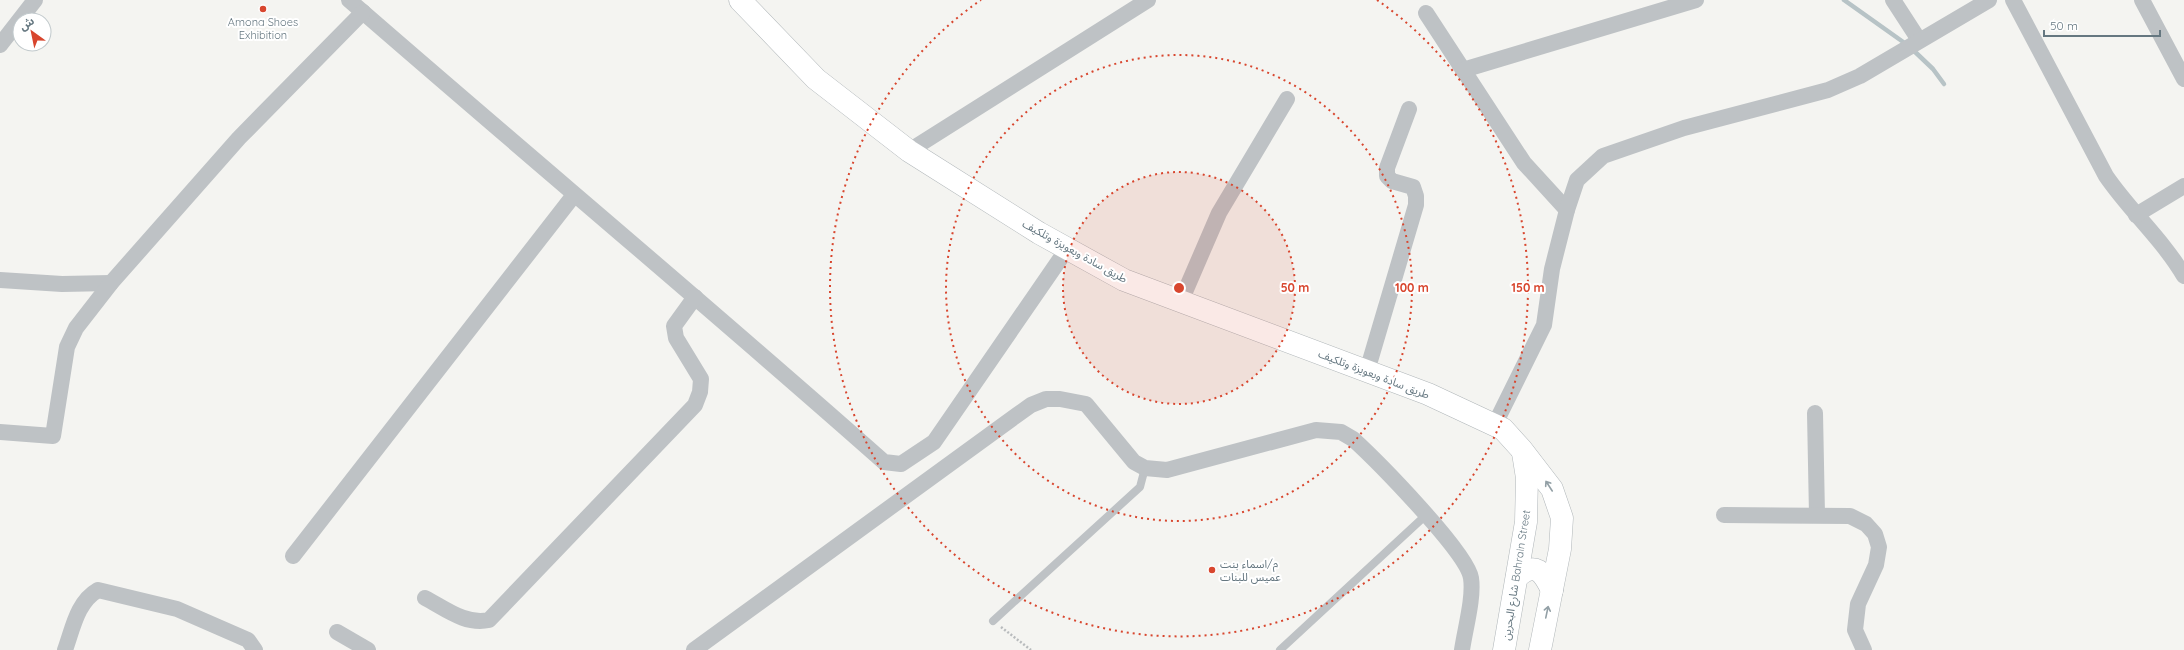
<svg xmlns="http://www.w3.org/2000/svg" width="2184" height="650" viewBox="0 0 2184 650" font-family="Quicksand,'Noto Sans Arabic',sans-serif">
  <rect width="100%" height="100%" fill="#f4f4f1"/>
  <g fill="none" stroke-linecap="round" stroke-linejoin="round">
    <g stroke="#b7c3c6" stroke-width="4.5">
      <polyline points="1844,0 1906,44"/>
      <polyline points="1912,49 1933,69 1944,84"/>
    </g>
    <g stroke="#b0b6b9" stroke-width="23">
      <g id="secondary">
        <polyline points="740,0 816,79 909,151 1039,233 1124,280 1428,394 1503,429 1522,450 1552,489 1562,518 1560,549 1540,650"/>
        <path d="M1517 577C1536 561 1543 572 1552 590"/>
        <polyline points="1504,650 1526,522 1527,478 1523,453"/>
      </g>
    </g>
    <polyline stroke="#b8bbbd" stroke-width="2.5" stroke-dasharray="2 2" stroke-linecap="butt" points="1001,627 1031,650"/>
    <g stroke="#bec2c5" stroke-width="8">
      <polyline points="993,621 1140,487 1145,468"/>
      <polyline points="1280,650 1425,516"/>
    </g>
    <g stroke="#bec2c5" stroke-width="16">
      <path d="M349 0C527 155 708 306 884 462L901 464 934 442 1067 249"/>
      <polyline points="1893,0 1919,40"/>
      <path d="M2013 0 2106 176C2130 211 2163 240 2184 276"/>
      <polyline points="2142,0 2184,79"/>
      <polyline points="1426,13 1524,163 1567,210"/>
      <polyline points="0,45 35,0"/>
      <polyline points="1463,70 1696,0"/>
      <polyline points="909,151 1148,0"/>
      <polyline points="2136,215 2184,186"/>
      <polyline points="0,280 62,284 111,283"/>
      <polyline points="1181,301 1219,213 1287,99"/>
      <polyline points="1367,371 1416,205 1416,196 1413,187 1392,181 1387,176 1387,168 1409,109"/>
      <polyline points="1815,413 1817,515"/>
      <polyline points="1495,424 1544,325 1552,269 1567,210 1577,180 1603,156 1684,128 1828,90 1860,76 1989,0"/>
      <polyline points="0,432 53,436 67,347 76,328 111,283 239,138 363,12"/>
      <polyline points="1724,515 1850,516 1866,524 1875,534 1879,547 1876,565 1858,604 1855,630 1864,650"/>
      <polyline points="293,556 574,195"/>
      <path d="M425 598C446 609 465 625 489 620L695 405 700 392 701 379 676 338 674 326 695 297"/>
      <polyline points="337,632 368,650"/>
      <path d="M65 650C73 628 77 602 98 590L177 609 248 640 255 650"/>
      <path d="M694 650 1017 415 1031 405 1046 399H1060L1086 404 1134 462 1145 468 1167 470 1316 430 1341 432 1353 439C1376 460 1467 552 1471 578 1474 598 1465 629 1462 650"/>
    </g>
    <use href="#secondary" stroke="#fff" stroke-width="22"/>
  </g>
  <defs><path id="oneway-shaft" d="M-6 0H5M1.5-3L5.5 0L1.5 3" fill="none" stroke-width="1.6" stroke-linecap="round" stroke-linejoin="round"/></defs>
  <g stroke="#93a0a6">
    <use href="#oneway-shaft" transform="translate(1549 486) rotate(-123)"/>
    <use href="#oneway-shaft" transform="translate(1547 612) rotate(-78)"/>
  </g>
  <circle cx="1179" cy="288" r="116" fill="#d8462e" fill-opacity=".12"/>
  <g fill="none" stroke="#d8462e" stroke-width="2" stroke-dasharray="2 4">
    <circle cx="1179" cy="288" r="116"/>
    <circle cx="1179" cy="288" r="233"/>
    <path d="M1377 0A349 349 0 1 1 981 0"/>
  </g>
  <g fill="#d8462e" stroke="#fff" stroke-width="1.5">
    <circle cx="263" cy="9" r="4"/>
    <circle cx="1212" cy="570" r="4"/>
  </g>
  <g text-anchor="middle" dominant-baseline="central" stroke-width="4" stroke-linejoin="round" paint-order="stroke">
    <g font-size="11" fill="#657780" stroke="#fff">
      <text x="263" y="22">Amona Shoes<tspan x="263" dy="13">Exhibition</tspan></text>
      <text x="1220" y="564" text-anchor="start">م/اسماء بنت<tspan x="1220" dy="13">عميس للبنات</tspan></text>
    </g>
    <g font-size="11" fill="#657780" stroke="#fff">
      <text transform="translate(1075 251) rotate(29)">طريق سادة وبعويزة وتلكيف</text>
      <text transform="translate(1374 374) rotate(21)">طريق سادة وبعويزة وتلكيف</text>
      <text transform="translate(1516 575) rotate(-81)">شارع البحرين Bahrain Street</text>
    </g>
  </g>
  <circle cx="1179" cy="288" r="6" fill="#d8462e" stroke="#fff" stroke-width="2"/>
  <g font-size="12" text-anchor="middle" font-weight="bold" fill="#d8462e" stroke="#fff" stroke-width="4" stroke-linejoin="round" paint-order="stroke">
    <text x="1295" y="292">50 m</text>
    <text x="1412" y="292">100 m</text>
    <text x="1528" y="292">150 m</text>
  </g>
  <g transform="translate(32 32) rotate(327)"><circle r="19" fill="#ffffff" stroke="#c1c9cc"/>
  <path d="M0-3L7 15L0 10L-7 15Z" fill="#d8462e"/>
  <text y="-6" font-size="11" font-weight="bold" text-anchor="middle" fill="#657780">ش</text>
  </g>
  <path d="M2044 30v6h116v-6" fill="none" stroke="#657780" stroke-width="2"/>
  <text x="2050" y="30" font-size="12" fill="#657780" stroke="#ffffff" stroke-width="3" paint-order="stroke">50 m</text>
</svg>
